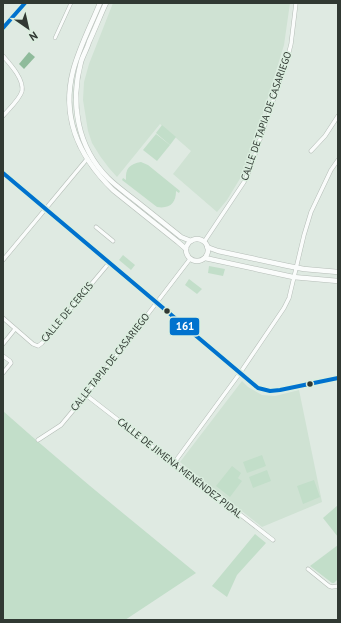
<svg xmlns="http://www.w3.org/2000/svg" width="341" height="623" viewBox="0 0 341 623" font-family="'PT Sans',sans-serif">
  <rect width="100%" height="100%" fill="#dfeae2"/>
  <g fill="#cfe2d3">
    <polygon points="113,3 290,3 284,45 249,160 244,172 227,200 217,212 173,174 191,151 160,124 117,177 109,168 100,156 92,143 88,131 83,100 84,82 89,64"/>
    <polygon points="242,381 248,387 262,395 275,396 299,390 322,502 262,527 180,462"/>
  </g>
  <g fill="#c2dec9">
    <polygon points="162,125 176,137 170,145 156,133"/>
    <polygon points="156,134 170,145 157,161 143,150"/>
    <path d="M141 162 148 165 180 191 179 193 176 191C176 203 170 209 157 207L122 180 123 178 126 180C125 168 130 164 141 162Z"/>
    <polygon points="123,255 135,265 131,270 119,260"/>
    <polygon points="209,266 225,269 223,276 208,273"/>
    <polygon points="189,279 202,289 197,294 185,285"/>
    <path d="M3 411C66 467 131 520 196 573L125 620H3Z"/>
    <polygon points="262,455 266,466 247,473 243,462"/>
    <polygon points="232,466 241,473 238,478 235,476 242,481 230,497 216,486"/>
    <polygon points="267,470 271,481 253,488 249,477"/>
    <polygon points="314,480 320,497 303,504 297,486"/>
    <polygon points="338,505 338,537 323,518"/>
    <polygon points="255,534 266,543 237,575 227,597 212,586"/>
    <polygon points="338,545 338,579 334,583 332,583 310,566"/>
  </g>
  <polygon fill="#8fbb9b" points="29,52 35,57 24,69 19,64"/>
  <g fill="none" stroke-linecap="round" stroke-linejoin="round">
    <g stroke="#b5bdb7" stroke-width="4">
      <polyline id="pedestrian" points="55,38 71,3"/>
    </g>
    <g stroke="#b5bdb7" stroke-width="4.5">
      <g id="minor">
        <polyline points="3,28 25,3"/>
        <path d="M3 56C10 64 24 79 22 91 20 99 8 110 3 116"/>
        <polyline points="311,151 325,136 338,116"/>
        <polyline points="3,173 258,388 270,391 280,390 338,378"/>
        <polyline points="96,227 113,241"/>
        <polyline points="204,242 244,182 250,169 288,56 291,44 296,3"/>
        <polyline points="3,260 87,159"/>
        <polyline points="3,318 33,344 38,346 42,343 109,263"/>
        <polyline points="3,344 15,329"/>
        <polyline points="3,356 10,361 11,363 3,373"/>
        <polyline points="86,395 273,540"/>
        <polyline points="38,440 61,425 86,395 190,259"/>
        <polyline points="174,463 240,373 284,308 289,298 304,235 311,212 331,170 338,160"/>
        <polyline points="308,569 329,586 332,587 338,586"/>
      </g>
    </g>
    <g stroke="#b5bdb7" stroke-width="5.5">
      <g id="tertiary">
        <path d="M100 3C91 25 79 48 73 71 61 118 80 158 113 190L178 242 186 249"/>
        <path d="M106 3C100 16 95 29 89 42 87 49 83 55 81 62 70 103 77 147 108 178 116 186 126 193 136 201 151 213 166 225 181 237L191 241"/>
        <circle cx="197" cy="250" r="11"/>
        <polyline points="207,247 218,251 288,266 304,269 338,272"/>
        <polyline points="205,258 293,277 338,281"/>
      </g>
    </g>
    <use href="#pedestrian" stroke="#fafcfb" stroke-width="3"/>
    <use href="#minor" stroke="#fafcfb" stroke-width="3.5"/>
    <use href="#tertiary" stroke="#fafcfb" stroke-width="4.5"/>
    <g stroke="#dbeedf" stroke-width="7">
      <g id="bus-1">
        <polyline points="3,28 25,3"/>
        <polyline points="3,173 258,388 270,391 280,390 338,378"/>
      </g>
    </g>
    <use href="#bus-1" stroke="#0072ce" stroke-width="4"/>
  </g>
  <g fill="#313933" stroke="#dbeedf" stroke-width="1.5">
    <circle cx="167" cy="311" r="3.5"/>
    <circle cx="310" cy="384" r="3.5"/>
  </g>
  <g text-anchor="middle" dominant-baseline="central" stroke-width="3" stroke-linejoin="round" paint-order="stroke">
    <g font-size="10" fill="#313933" stroke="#dbeedf">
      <text transform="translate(266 116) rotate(-71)">CALLE DE TAPIA DE CASARIEGO</text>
      <text transform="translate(67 312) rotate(-50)">CALLE DE CERCIS</text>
      <text transform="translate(110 362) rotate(-52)">CALLE TAPIA DE CASARIEGO</text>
      <text transform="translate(180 468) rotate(38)">CALLE DE JIMENA MENÉNDEZ PIDAL</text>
    </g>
  </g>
  <rect stroke="#dbeedf" stroke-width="1.5" x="169" y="317" width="31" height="19" rx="4" fill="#0072ce"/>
  <g font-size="11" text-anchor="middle" font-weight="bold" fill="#fff">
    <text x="185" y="330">161</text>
  </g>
  <rect width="341" height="623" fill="none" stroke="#313933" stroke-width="8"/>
  <g transform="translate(28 28) rotate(146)" stroke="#dbeedf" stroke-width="3" paint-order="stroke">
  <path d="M0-3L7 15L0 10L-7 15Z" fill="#313933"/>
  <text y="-6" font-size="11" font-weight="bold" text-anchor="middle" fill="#313933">N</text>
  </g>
</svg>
